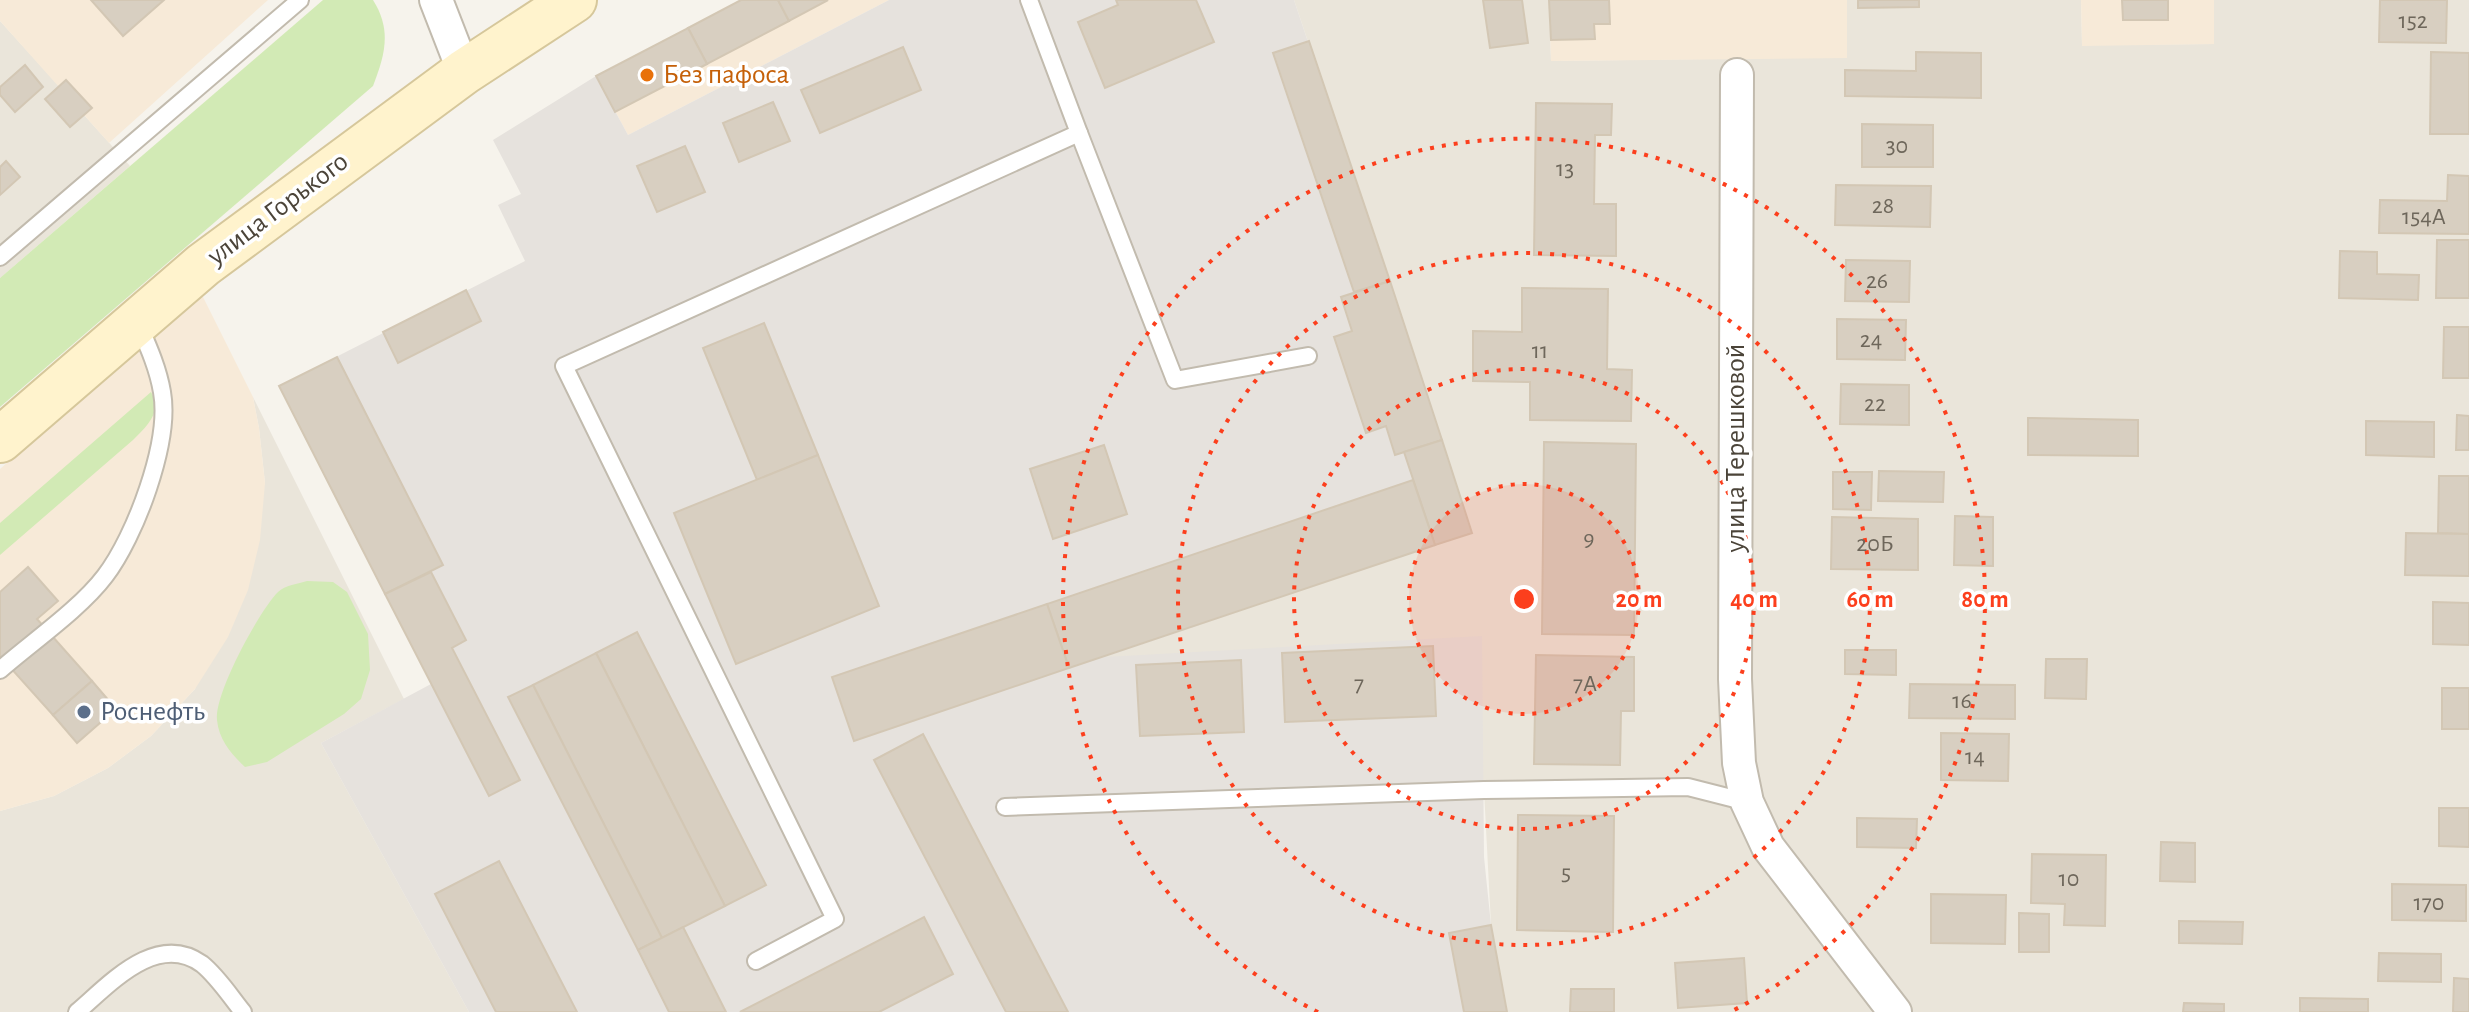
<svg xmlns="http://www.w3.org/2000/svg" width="2469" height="1012" viewBox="0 0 2469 1012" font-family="'Alegreya Sans',sans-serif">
  <rect width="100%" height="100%" fill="#f6f3ec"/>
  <g fill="#eae5da">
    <polygon points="1294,0 1549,0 1551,61 1847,57 1847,0 2081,0 2082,45 2214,44 2214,0 2469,0 2469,1012 1507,1012 1491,925 1484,790 1101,658 1472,532"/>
    <polygon points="0,21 59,86 66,80 92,108 84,115 130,166 0,278"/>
    <polygon points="253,397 404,699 321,743 469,1012 0,1012 0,811 54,796 108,768 151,736 195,689 265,483 259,428"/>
  </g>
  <g fill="#f7ead8">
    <polygon points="0,0 268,0 109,143 84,115 91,108 67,80 59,87 0,21"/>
    <polygon points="741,0 889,0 628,135 596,76"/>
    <polygon points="1549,0 1847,0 1847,58 1551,61"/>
    <polygon points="2081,0 2214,0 2214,44 2082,46"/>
    <polygon points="200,291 253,397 259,428 265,483 260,540 248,590 228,637 195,689 151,736 108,768 54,796 0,811 0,469"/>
  </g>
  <polygon fill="#e6e2dd" points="889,0 1294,0 1472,533 1105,657 1482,636 1484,857 1491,925 1507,1012 469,1012 321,743 431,684 279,386 525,261 498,205 521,194 493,140 596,76 628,135"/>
  <g fill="#d2eab5">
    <path d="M323 0H373C392 30 385 55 373 86L0 407V278Z"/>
    <path d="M151 392C163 412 147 426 133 440L0 555V523Z"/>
    <path d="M307 581 333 582 347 592 368 634 370 670 361 699 344 714 267 762 245 767C231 754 219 740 217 720 214 694 259 611 278 592 285 585 298 584 307 581Z"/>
  </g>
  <g fill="#d8cfc1" stroke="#d3c7b4" stroke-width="2">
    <polygon points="91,0 164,0 123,36"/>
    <polygon points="741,0 778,0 789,21 707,64 688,28"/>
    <polygon points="778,0 828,0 789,21"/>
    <polygon points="1116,0 1196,0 1214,42 1105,88 1078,22 1118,5"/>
    <polygon points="1483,0 1522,0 1528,43 1490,48"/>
    <polygon points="1549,0 1609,0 1610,24 1594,24 1595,39 1551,40"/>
    <polygon points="1858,0 1919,0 1919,7 1858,8"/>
    <polygon points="2122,0 2168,0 2168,20 2123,20"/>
    <polygon points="2380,0 2447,0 2446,43 2379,42"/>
    <polygon points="688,28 707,64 615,112 596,76"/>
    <polygon points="1309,41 1390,281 1354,292 1273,53"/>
    <polygon points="903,47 921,90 820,133 801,90"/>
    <polygon points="1916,52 1981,53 1981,98 1845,96 1845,70 1916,71"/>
    <polygon points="2431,52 2469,53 2469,134 2430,134"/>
    <polygon points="25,65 43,87 15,112 0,95 0,87"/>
    <polygon points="66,80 92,108 70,127 45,99"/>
    <polygon points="773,102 790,141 739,162 723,123"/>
    <polygon points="1536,103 1612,104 1611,135 1595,135 1594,204 1616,204 1616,256 1534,255"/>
    <polygon points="1862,124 1933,125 1933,167 1862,167"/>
    <polygon points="685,146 705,192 657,212 637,166"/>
    <polygon points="6,161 20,177 0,195 0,167"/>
    <polygon points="2448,175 2469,176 2469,234 2379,233 2380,200 2447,201"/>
    <polygon points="1836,185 1931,186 1930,227 1835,225"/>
    <polygon points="2437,240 2469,240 2469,298 2436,298"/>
    <polygon points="2340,251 2377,252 2377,274 2419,275 2418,300 2339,298"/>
    <polygon points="1846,260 1910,261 1909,302 1845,301"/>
    <polygon points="1390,281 1442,440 1395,455 1386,426 1366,433 1334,337 1352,331 1341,297"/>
    <polygon points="1522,288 1608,289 1607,369 1632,370 1631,421 1530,420 1530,382 1473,381 1473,331 1522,332"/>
    <polygon points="466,290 481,321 398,363 383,332"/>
    <polygon points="1837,319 1906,320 1905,360 1837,359"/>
    <polygon points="764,323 818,455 757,480 703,348"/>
    <polygon points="2444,327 2469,327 2469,378 2443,378"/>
    <polygon points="337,357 443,565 385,594 279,386"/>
    <polygon points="1841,384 1909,385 1909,425 1840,424"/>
    <polygon points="2457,415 2469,416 2469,450 2456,450"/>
    <polygon points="2028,418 2138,420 2138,456 2028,455"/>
    <polygon points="2366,421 2434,422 2434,457 2366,455"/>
    <polygon points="1442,440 1472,533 1435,545 1404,452"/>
    <polygon points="1544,442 1636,444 1634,635 1542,634"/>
    <polygon points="1104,445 1127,514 1053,539 1030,469"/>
    <polygon points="818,455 879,606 736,664 674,513"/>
    <polygon points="1879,471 1944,472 1943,502 1878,501"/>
    <polygon points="1833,472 1872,472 1871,510 1833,509"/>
    <polygon points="2439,476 2469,476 2469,534 2438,533"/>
    <polygon points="1413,480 1435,545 1069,668 1047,604"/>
    <polygon points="1955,516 1993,517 1993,566 1954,565"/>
    <polygon points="1832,517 1918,519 1918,570 1831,569"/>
    <polygon points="2406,533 2469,534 2469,576 2405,575"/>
    <polygon points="28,567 58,601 37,619 92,681 53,715 0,656 0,592"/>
    <polygon points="431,572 466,640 452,648 520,780 489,796 385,594"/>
    <polygon points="2433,602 2469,603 2469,645 2433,644"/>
    <polygon points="1047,604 1069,668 854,741 832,677"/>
    <polygon points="637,632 766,885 725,906 596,653"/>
    <polygon points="1433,646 1436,716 1285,722 1282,653"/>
    <polygon points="1845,650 1896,650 1896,675 1845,674"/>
    <polygon points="596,653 725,906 662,938 533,685"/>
    <polygon points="1536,655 1634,657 1634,711 1621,711 1620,765 1534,764"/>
    <polygon points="2046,659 2087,659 2086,699 2045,698"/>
    <polygon points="1241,660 1244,732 1140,736 1136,665"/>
    <polygon points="92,681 116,709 77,743 53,715"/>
    <polygon points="1910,684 2015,685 2015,719 1909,718"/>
    <polygon points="533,685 662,938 638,950 508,697"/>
    <rect x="2442" y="688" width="27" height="41"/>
    <polygon points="1941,733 2009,734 2008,781 1941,780"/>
    <polygon points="923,734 1068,1012 1006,1012 874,760"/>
    <polygon points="2439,808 2469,808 2469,847 2439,846"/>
    <polygon points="1518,815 1614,816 1613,932 1517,930"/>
    <polygon points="1857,818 1917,819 1916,848 1857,847"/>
    <polygon points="2161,842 2195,843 2195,882 2160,881"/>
    <polygon points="2032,854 2106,855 2105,926 2064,925 2065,904 2031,903"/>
    <polygon points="499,861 577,1012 496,1012 435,894"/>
    <polygon points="2392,884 2466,885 2466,921 2392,920"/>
    <polygon points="1931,894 2006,895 2005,944 1931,943"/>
    <polygon points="2019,913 2049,914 2049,952 2019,952"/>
    <polygon points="924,917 953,974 879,1012 740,1012"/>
    <polygon points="2179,921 2243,922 2242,944 2179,943"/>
    <polygon points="1491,925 1507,1012 1464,1012 1449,933"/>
    <polygon points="683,927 726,1012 669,1012 638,950"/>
    <polygon points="2379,953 2441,954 2441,982 2378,981"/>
    <polygon points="1744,958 1747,1003 1678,1008 1675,963"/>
    <polygon points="2454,978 2469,979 2469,1012 2453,1012"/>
    <polygon points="1571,989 1614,989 1614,1012 1570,1012"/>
    <polygon points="2300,998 2368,999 2368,1012 2300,1012"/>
    <polygon points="2184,1003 2224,1004 2224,1012 2183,1012"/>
  </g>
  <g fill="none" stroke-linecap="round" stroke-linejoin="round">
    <g stroke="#c2bbae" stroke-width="20">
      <g id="service">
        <polyline points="1079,133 1175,380 1308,356"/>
        <polyline points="0,257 300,0"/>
        <path d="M0 670C32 642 80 609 105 576 135 537 171 442 162 392 158 368 148 346 138 323"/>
        <polyline points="1005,807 1484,790 1688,787 1747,802"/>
        <polyline points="756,961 835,919 564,366 1079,133 1029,0"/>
        <path d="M77 1012C109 985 156 931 202 964 218 977 230 996 243 1012"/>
      </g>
    </g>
    <g stroke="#c2bbae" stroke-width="36">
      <g id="minor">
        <polyline points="436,0 464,72"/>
        <polyline points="1737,75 1735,679 1739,763 1747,802 1768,847 1895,1012"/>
      </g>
    </g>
    <g stroke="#d6c79b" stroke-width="48">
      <polyline id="secondary" points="0,440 203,265 464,72 574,0"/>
    </g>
    <use href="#service" stroke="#fff" stroke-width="16"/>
    <use href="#minor" stroke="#fff" stroke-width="32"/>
    <use href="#secondary" stroke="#fff3cd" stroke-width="44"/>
  </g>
  <circle cx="1524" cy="599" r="115" fill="#fc3f1d" fill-opacity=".12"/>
  <g fill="none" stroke="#fc3f1d" stroke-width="4" stroke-dasharray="4 8">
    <circle cx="1524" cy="599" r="115"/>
    <circle cx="1524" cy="599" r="230"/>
    <circle cx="1524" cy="599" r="346"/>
    <path d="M1318 1012A461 461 0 1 1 1730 1012"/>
  </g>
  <circle fill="#e8710a" stroke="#fff" stroke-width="3" cx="647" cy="75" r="8"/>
  <circle fill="#5c6f8a" stroke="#fff" stroke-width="3" cx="84" cy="712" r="8"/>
  <g text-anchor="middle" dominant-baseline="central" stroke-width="7" stroke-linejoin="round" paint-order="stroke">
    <g font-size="24" fill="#6e675b">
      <text x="2413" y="21">152</text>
      <text x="1897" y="146">30</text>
      <text x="1565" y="169">13</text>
      <text x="1883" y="206">28</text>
      <text x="2424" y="217">154А</text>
      <text x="1877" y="281">26</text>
      <text x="1871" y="340">24</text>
      <text x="1540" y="351">11</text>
      <text x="1875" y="404">22</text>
      <text x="1589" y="539">9</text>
      <text x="1875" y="544">20Б</text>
      <text x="1359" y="684">7</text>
      <text x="1585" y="684">7А</text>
      <text x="1962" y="701">16</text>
      <text x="1975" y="757">14</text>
      <text x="1566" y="873">5</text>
      <text x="2069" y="879">10</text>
      <text x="2429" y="903">170</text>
    </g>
    <g font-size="28" fill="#c56008" stroke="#fff" text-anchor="start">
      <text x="663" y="75">Без пафоса</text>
    </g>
    <g font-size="28" fill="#4b4439" stroke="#fff">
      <text transform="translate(278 209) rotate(-37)">улица Горького</text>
      <text transform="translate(1736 448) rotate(-90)">улица Терешковой</text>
    </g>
    <g font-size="28" fill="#4e5e75" stroke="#fff" text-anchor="start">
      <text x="100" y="712">Роснефть</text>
    </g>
  </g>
  <circle cx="1524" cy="599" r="12" fill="#fc3f1d" stroke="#fff" stroke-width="4"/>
  <g font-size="24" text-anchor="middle" font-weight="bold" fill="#fc3f1d" stroke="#fff" stroke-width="7" stroke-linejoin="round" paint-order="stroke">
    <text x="1639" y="607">20 m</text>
    <text x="1754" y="607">40 m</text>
    <text x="1870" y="607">60 m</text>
    <text x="1985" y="607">80 m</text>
  </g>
</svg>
